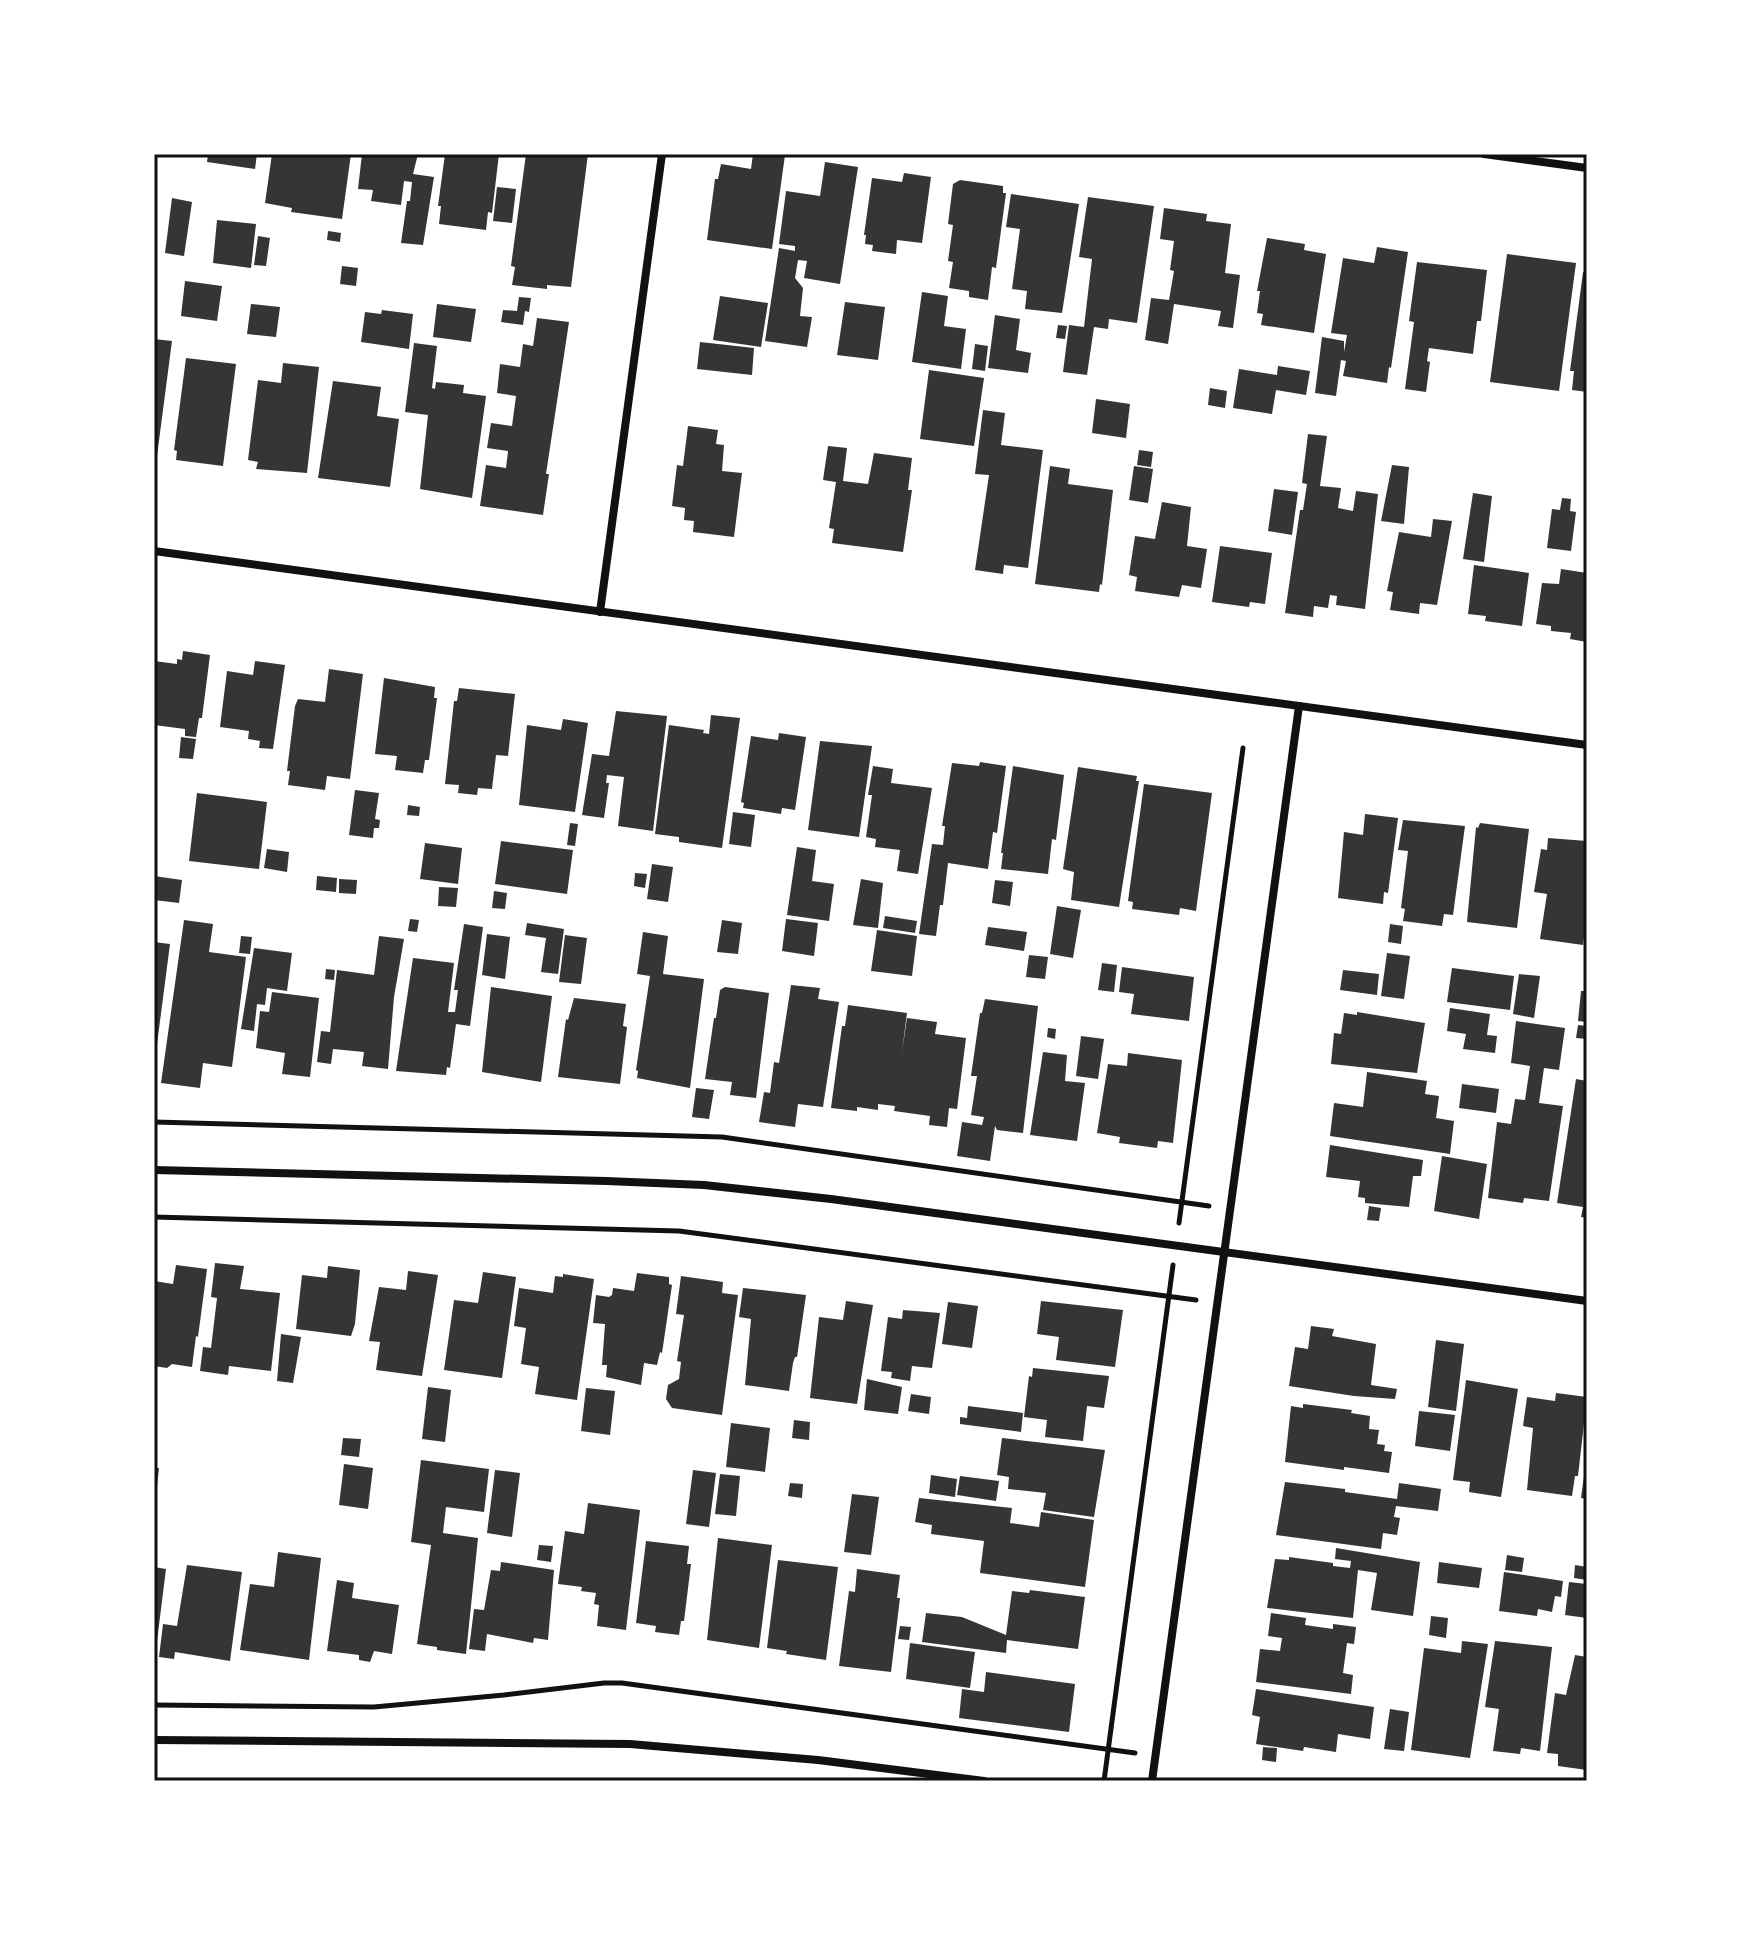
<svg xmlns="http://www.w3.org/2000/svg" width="1741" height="1935" viewBox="0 0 1741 1935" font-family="'Work Sans',sans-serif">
  <rect width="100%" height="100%" fill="#fff"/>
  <g fill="#353535">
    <polygon points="208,154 257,154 255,169 207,162"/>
    <polygon points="272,154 351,154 342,219 291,212 292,208 265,203"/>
    <polygon points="362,154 418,154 413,174 434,177 423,245 401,243 407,201 410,201 412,182 404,181 401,205 371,201 373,190 358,189"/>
    <polygon points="445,154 499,154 492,213 488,212 486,230 439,224 441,206 438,206"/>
    <polygon points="526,154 588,154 571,287 547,285 547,289 512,285 515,267 511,266"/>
    <polygon points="753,154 785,155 772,249 707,240 715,179 718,179 721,164 751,169"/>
    <polygon points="825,162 858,167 840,284 804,278 807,261 798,260 795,278 803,288 800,316 812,317 807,347 765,341 779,248 795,251 795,246 779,244 786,191 820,196"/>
    <polygon points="904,173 931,177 922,243 897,240 896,254 872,251 873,245 865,244 866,235 864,235 872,178 902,182"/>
    <polygon points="960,180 1003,186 1003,193 1006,193 996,268 992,267 988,300 969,297 969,291 949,288 953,262 948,261 953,225 948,224 953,184"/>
    <polygon points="497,187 516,189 512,223 493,221"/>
    <polygon points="1011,194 1079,204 1062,313 1025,309 1027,291 1012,289 1020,229 1006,227"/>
    <polygon points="1088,197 1154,206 1137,323 1109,319 1108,329 1094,327 1087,375 1063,372 1069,325 1084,327 1092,259 1079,257"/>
    <polygon points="172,198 192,202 184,256 165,253"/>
    <polygon points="1164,208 1207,214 1206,221 1231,224 1225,273 1240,275 1233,328 1218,326 1221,311 1174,304 1168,344 1145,340 1151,298 1169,300 1174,271 1170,270 1174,241 1160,239"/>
    <polygon points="217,220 256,224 251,268 213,263"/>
    <polygon points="328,231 341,233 340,242 327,240"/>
    <polygon points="258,236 270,238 266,266 254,265"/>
    <polygon points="1267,238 1305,244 1304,250 1326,254 1314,333 1261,325 1263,314 1257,313 1260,291 1257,291"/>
    <polygon points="1377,247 1408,252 1391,368 1389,367 1387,383 1343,376 1346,361 1341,360 1336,396 1315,393 1322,337 1344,341 1344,352 1347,335 1331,333 1343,258 1374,263"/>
    <polygon points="1507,254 1576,263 1559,391 1490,382"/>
    <polygon points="1417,262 1487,270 1481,321 1477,321 1473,354 1429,348 1427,361 1430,362 1426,392 1405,389 1414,322 1409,321"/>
    <polygon points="342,266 358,268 356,286 340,284"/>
    <polygon points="1583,272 1587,273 1587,392 1572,390 1574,371 1570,371"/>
    <polygon points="185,281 222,286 217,321 181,316"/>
    <polygon points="922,292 948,296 944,326 966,329 961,369 912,362"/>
    <polygon points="720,296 768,303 761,347 713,340"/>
    <polygon points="519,297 531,298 529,312 525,311 523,325 501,322 503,310 517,311"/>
    <polygon points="845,302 885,307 878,360 837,355"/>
    <polygon points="251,304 280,307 276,337 247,334"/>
    <polygon points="437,304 476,309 471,342 433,337"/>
    <polygon points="382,310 413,314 409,349 361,342 365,312 381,314"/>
    <polygon points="995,315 1020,319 1016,350 1031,353 1028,373 988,368"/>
    <polygon points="537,318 569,322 546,474 549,474 543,515 480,506 486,465 506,468 508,451 487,448 491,423 512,426 516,396 497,393 500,364 520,367 523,344 533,346"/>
    <polygon points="1058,325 1067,326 1065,339 1056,338"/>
    <polygon points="154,339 172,341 157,456 154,455"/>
    <polygon points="700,342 754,348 752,375 697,369"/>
    <polygon points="414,343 437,346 432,388 435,389 436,382 464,385 463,393 486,396 472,498 420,489 428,415 405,412"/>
    <polygon points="975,344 988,346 985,371 972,369"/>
    <polygon points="186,358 236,364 223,466 176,460 177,451 174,450"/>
    <polygon points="283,363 319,367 307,473 256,469 258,462 248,460 258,380 281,383"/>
    <polygon points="1278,366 1310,371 1306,395 1276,390 1272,414 1233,408 1239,369 1277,375"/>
    <polygon points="929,370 984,378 974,446 920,439"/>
    <polygon points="333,381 381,387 377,416 399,419 390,487 318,478"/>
    <polygon points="1210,388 1227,391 1225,408 1208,405"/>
    <polygon points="1096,399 1130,404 1126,438 1092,433"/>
    <polygon points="983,410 1005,413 1001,445 1043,450 1028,568 1004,565 1003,574 975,570 989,475 975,474"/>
    <polygon points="688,426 718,430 716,444 724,445 722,471 742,473 734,537 693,532 694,521 684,520 685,508 672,506 677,465 683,466"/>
    <polygon points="1308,434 1327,436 1320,486 1341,488 1338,508 1353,511 1356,491 1378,494 1365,609 1336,605 1337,596 1330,595 1328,608 1314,606 1313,617 1285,613 1300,510 1303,510 1307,484 1302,483"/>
    <polygon points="828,446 847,448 843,481 868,484 874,453 912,458 908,490 912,490 903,552 832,543 834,529 829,528 836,482 823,480"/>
    <polygon points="1139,450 1153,452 1151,467 1137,465"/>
    <polygon points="1392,465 1409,467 1404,524 1381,521"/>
    <polygon points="1050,466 1070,469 1068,484 1113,490 1102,585 1100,584 1099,592 1035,584"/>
    <polygon points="1134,466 1153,469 1148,503 1129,500"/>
    <polygon points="1274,489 1298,492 1292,535 1268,531"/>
    <polygon points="1473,493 1492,496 1484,562 1463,559"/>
    <polygon points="1562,498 1571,499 1570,511 1576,512 1571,551 1547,548 1552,509 1560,510"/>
    <polygon points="1162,502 1191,507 1187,546 1207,549 1201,588 1182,585 1179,597 1135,591 1137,577 1129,575 1135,536 1155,539"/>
    <polygon points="1433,519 1452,521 1437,605 1420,603 1419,614 1390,610 1393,592 1387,591 1399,532 1431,537"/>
    <polygon points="1220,546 1272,553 1265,604 1250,602 1249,607 1212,602"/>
    <polygon points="1474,565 1529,573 1522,626 1485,621 1486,616 1468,614"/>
    <polygon points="1561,569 1587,573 1587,642 1570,639 1571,633 1551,631 1551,626 1536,624 1542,583 1559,584"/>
    <polygon points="183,651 210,655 202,718 199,718 196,737 185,736 185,729 154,725 154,661 177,664 177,659 182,660"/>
    <polygon points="255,661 285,665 273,749 259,748 260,741 248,739 249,731 220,727 227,671 253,675"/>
    <polygon points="329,669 363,674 350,779 327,776 325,790 288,785 290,771 287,771 295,706 298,699 325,702"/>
    <polygon points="384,678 435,687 434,698 437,698 429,760 425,760 423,773 395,770 397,756 375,754"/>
    <polygon points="459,688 515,694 508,756 496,755 492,789 478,788 477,795 458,793 459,785 445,784 454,701 457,701"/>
    <polygon points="616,711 667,716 653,831 618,826 624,777 607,775 606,783 609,783 604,818 582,815 592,754 609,756"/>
    <polygon points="711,715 740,718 722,848 679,842 679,837 655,834 669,725 704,730 703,733 709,734"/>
    <polygon points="563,719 588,723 575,812 519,805 527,725 561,730"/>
    <polygon points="779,733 806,737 795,810 782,808 781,814 743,808 744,803 741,802 751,736 778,740"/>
    <polygon points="181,737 196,739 193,759 179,758"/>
    <polygon points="820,741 872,746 859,837 808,830"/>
    <polygon points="980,762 1006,766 997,833 993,832 988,869 948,863 943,905 940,905 936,936 919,934 932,844 943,845 945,826 942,826 952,763 979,766"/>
    <polygon points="873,766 893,769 891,783 932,788 918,874 897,871 900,850 875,847 876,839 866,837 872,795 868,795"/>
    <polygon points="1013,766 1064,775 1056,840 1052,839 1048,874 1001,869 1003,853 1001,853"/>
    <polygon points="1078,767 1137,776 1136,781 1139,781 1119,907 1071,900 1074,872 1063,869"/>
    <polygon points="1144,784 1212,793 1196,911 1180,908 1179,915 1132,909 1133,902 1128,901"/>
    <polygon points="355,790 379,793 375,819 380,820 379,828 374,828 373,838 349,835"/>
    <polygon points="197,793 267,802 259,869 189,861"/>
    <polygon points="408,805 420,807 419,816 407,815"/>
    <polygon points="733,812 755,815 751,847 729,844"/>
    <polygon points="1365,814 1398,818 1388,893 1384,892 1383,904 1338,898 1344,832 1363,835"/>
    <polygon points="1403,820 1465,826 1453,915 1444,914 1442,926 1403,921 1405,909 1401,908 1408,851 1398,850"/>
    <polygon points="570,823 578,824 575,846 567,845"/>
    <polygon points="1480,823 1529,829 1517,928 1467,922 1476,827 1478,828"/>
    <polygon points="1548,838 1587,841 1587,916 1583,945 1540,939 1547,894 1534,892 1541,849 1547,850"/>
    <polygon points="501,841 573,850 567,894 495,884"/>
    <polygon points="425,843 462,848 458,884 420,879"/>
    <polygon points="797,847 816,850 812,881 834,884 829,921 787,915"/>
    <polygon points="267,849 289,852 287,872 264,868"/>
    <polygon points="652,864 673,867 668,902 647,899"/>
    <polygon points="635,873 647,874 645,888 634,886"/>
    <polygon points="154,876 182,880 179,903 154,900"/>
    <polygon points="317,876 337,878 336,892 316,890"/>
    <polygon points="339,879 357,880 356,894 339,893"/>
    <polygon points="861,879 883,883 878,928 853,925"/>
    <polygon points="995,880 1013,882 1010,906 992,903"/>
    <polygon points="439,887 458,888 456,907 438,906"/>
    <polygon points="494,891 507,893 505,909 492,908"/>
    <polygon points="1057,906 1081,910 1073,958 1050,954"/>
    <polygon points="885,916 917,921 915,933 883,928"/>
    <polygon points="410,919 419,920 417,932 408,931"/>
    <polygon points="786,919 818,923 814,956 782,951"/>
    <polygon points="184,920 213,924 209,952 246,957 232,1067 203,1063 200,1088 161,1083"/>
    <polygon points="722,920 742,923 738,954 717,952"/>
    <polygon points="527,923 564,929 558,974 541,972 546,938 525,935"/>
    <polygon points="464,924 483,927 470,1026 456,1024 450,1068 447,1067 446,1075 396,1071 413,958 454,963 448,1012 455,1012 458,990 454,990"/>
    <polygon points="1390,924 1403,926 1401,944 1388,942"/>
    <polygon points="988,927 1027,932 1024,951 985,945"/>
    <polygon points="877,930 917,936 912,976 871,971"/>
    <polygon points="643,932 668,936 663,974 704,979 690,1088 637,1078 638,1071 636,1070 650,976 637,974"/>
    <polygon points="487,934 510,937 505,979 482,975"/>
    <polygon points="565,935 587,938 581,984 559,982"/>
    <polygon points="241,936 252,937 250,954 239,953"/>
    <polygon points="379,936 404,939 394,997 388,1069 362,1066 364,1052 333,1049 331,1064 317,1062 321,1031 330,1032 337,970 374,975"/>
    <polygon points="154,942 170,944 156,1052 154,1052"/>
    <polygon points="254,948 292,953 287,991 267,988 265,1005 257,1004 254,1031 241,1029"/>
    <polygon points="1387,953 1410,956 1404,999 1381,996"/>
    <polygon points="1029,955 1048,957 1045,979 1026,977"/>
    <polygon points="1102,963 1117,965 1114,992 1098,990"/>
    <polygon points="1122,967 1194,977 1189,1021 1131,1014 1134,994 1119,992"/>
    <polygon points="1452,968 1514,976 1510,1010 1447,1002"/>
    <polygon points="326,969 335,970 334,980 325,979"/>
    <polygon points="1343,970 1379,974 1377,995 1340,990"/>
    <polygon points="1519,974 1540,976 1534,1018 1513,1014"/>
    <polygon points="791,985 820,988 818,999 839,1002 823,1107 798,1104 795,1127 759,1122 764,1092 770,1093 774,1062 779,1063"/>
    <polygon points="1585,985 1587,986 1587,1022 1578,1021 1581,991 1584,991"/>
    <polygon points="491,987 552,996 541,1082 482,1072"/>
    <polygon points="725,987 769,993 756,1098 730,1095 732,1082 705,1079 714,1018 716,1018 720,990"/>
    <polygon points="272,992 319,998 310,1077 282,1074 285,1053 256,1048 260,1011 269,1012"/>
    <polygon points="574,998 626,1004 623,1026 627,1027 620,1084 558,1077 566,1019 568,1020"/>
    <polygon points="985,999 1038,1006 1023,1133 997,1130 995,1126 990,1161 957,1156 962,1122 982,1125 984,1117 971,1115 977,1076 971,1076 980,1013 982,1013"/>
    <polygon points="848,1005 907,1013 902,1052 907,1018 937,1022 935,1034 966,1038 957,1109 949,1108 947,1127 929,1125 930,1116 894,1111 895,1106 878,1104 878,1110 857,1107 857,1111 831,1108 842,1026 845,1026"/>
    <polygon points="1450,1008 1490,1014 1487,1035 1497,1036 1495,1053 1463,1049 1466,1034 1447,1031"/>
    <polygon points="1357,1012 1425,1023 1417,1073 1331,1064 1334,1033 1341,1034 1344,1013 1357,1015"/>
    <polygon points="1516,1021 1565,1028 1559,1070 1544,1068 1539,1103 1563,1106 1549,1201 1524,1198 1523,1203 1488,1198 1497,1122 1511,1124 1515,1099 1525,1100 1530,1066 1511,1063"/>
    <polygon points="1578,1025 1587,1026 1587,1039 1576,1038"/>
    <polygon points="1048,1028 1056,1029 1055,1039 1047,1037"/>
    <polygon points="1081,1036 1104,1039 1098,1079 1076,1076"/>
    <polygon points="1043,1052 1067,1055 1065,1081 1085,1083 1077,1141 1030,1135"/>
    <polygon points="1128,1053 1182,1060 1173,1143 1158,1141 1157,1148 1119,1143 1120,1137 1097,1133 1108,1064 1127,1066"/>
    <polygon points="1367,1072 1427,1081 1425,1094 1439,1096 1436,1118 1454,1121 1450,1154 1330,1136 1334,1103 1363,1107"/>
    <polygon points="1576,1079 1587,1081 1587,1218 1581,1217 1583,1207 1557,1203"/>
    <polygon points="1462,1084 1499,1089 1496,1113 1459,1108"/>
    <polygon points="696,1088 714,1090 709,1119 692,1117"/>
    <polygon points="1330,1145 1423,1160 1421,1176 1413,1176 1409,1207 1365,1203 1365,1198 1358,1197 1360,1181 1326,1177"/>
    <polygon points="1442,1156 1487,1164 1479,1219 1434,1211"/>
    <polygon points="1369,1206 1381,1208 1379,1221 1367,1220"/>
    <polygon points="215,1263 244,1266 240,1289 280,1293 271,1371 229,1366 228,1375 200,1371 203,1347 211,1348 217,1298 211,1297"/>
    <polygon points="176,1265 207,1269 198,1337 196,1336 192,1367 172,1364 167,1368 154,1366 154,1281 173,1284"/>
    <polygon points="328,1266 360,1270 355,1324 351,1336 296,1329 302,1275 327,1278"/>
    <polygon points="408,1271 438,1275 422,1376 376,1370 380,1342 369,1341 379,1287 406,1290"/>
    <polygon points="483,1272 516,1277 502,1378 444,1370 454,1300 478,1303"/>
    <polygon points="637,1273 669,1277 669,1284 672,1285 662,1353 660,1352 657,1365 644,1363 641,1385 606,1377 607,1365 602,1365 605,1324 593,1323 596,1295 609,1297 612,1295 613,1288 634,1291"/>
    <polygon points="563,1274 594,1279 577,1400 535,1394 539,1367 521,1364 526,1328 514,1326 519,1288 553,1293 555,1276 563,1277"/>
    <polygon points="681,1276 723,1282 722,1293 738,1295 722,1415 672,1408 666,1399 668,1385 679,1379 681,1362 677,1361 684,1315 676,1314"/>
    <polygon points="743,1288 806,1295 797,1357 795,1357 793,1363 789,1391 745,1385 751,1319 739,1317"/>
    <polygon points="846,1301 873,1305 857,1404 810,1398 819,1317 843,1320"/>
    <polygon points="1041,1301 1123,1310 1115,1367 1056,1360 1059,1337 1037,1334"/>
    <polygon points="948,1302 978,1306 972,1348 942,1344"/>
    <polygon points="903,1310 940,1313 932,1368 912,1366 910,1381 891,1378 892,1372 881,1371 888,1317 902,1319"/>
    <polygon points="1311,1326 1334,1329 1332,1336 1376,1344 1371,1385 1397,1389 1395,1399 1354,1396 1289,1386 1295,1347 1308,1349"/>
    <polygon points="281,1334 301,1337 293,1383 277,1381"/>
    <polygon points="1436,1340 1464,1344 1456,1411 1428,1407"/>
    <polygon points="1033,1368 1109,1376 1104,1408 1087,1406 1083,1441 1045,1437 1047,1420 1024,1417 1029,1376 1032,1377"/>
    <polygon points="867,1379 902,1387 898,1414 864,1410"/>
    <polygon points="1466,1380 1518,1389 1501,1497 1469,1492 1470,1482 1453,1480"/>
    <polygon points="428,1387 451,1390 445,1442 422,1439"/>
    <polygon points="586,1388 615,1391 610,1435 581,1431"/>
    <polygon points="1556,1393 1587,1397 1578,1476 1575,1476 1572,1496 1527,1490 1533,1428 1523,1426 1527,1397 1555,1401"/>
    <polygon points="911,1394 931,1397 929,1414 908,1411"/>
    <polygon points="1303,1404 1352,1410 1351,1413 1370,1416 1369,1429 1379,1430 1377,1444 1385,1445 1384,1451 1392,1452 1389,1473 1344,1467 1344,1470 1285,1462 1291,1406 1303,1408"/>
    <polygon points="968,1406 1023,1413 1021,1432 960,1424 960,1417 967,1418"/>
    <polygon points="1419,1411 1455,1415 1450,1451 1415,1446"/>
    <polygon points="794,1420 810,1422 809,1440 792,1438"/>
    <polygon points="731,1423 770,1428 765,1472 726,1467"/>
    <polygon points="343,1438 361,1439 359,1457 341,1455"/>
    <polygon points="1002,1438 1105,1450 1094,1517 1043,1510 1046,1493 1008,1489 1009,1477 997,1475"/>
    <polygon points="421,1460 489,1469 484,1512 446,1507 443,1533 478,1538 466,1654 437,1650 437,1647 417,1644 431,1545 411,1542"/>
    <polygon points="344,1464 373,1468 368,1509 339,1505"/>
    <polygon points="154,1468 159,1468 156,1495 154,1495"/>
    <polygon points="1585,1469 1587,1469 1587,1499 1581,1498"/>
    <polygon points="495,1470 520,1473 512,1537 487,1533"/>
    <polygon points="693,1470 716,1473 709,1527 686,1524"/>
    <polygon points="720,1474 740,1476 736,1516 715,1514"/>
    <polygon points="931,1475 957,1479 955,1497 929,1493"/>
    <polygon points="960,1476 999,1481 996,1501 957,1495"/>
    <polygon points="1285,1482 1345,1489 1345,1492 1397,1499 1399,1483 1441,1489 1438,1511 1396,1506 1394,1517 1400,1518 1397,1535 1383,1533 1381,1549 1276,1535"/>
    <polygon points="790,1483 803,1484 802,1498 788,1496"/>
    <polygon points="852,1494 879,1497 871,1555 844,1552"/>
    <polygon points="919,1498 1012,1508 1010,1523 1039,1527 1041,1512 1094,1520 1085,1587 980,1573 984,1541 931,1534 932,1525 915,1522"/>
    <polygon points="588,1503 640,1510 626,1630 597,1626 599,1605 594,1604 596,1593 581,1591 582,1587 558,1584 565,1531 584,1534"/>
    <polygon points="718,1538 772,1545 759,1648 707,1640"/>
    <polygon points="646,1541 689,1546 687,1564 691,1564 684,1621 681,1621 679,1635 655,1632 656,1626 636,1623"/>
    <polygon points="539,1545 553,1546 551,1562 537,1560"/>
    <polygon points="1336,1548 1420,1562 1413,1616 1371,1610 1377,1573 1358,1570 1353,1618 1267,1608 1275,1559 1289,1560 1289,1557 1333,1563 1333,1566 1350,1568 1351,1561 1335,1559"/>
    <polygon points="278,1552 321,1558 309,1660 240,1650 250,1584 274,1587"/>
    <polygon points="1507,1555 1524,1558 1522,1572 1505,1570"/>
    <polygon points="778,1560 838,1567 826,1660 786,1654 787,1651 767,1648"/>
    <polygon points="501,1562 554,1570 548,1640 534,1638 533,1643 487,1634 485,1651 469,1649 474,1609 484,1610 491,1570 500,1571"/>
    <polygon points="1439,1562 1482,1568 1479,1588 1437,1583"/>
    <polygon points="187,1565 242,1572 230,1661 175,1652 174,1659 159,1657 163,1624 177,1626"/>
    <polygon points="1575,1565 1587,1567 1587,1580 1574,1578"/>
    <polygon points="154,1567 166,1569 156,1649 154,1649"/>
    <polygon points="857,1569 900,1575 897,1598 900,1598 891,1672 839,1666 849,1591 855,1592"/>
    <polygon points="1504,1572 1563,1581 1561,1597 1555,1596 1552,1612 1538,1609 1537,1616 1499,1611"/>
    <polygon points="337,1580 354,1583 352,1598 399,1605 392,1654 374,1651 370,1662 359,1660 359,1655 327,1651"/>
    <polygon points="1569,1582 1587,1584 1587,1618 1565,1615"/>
    <polygon points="1030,1590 1085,1597 1078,1649 1007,1640 1006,1653 922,1642 926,1613 962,1617 1006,1635 1012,1591 1029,1593"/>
    <polygon points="1271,1613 1306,1618 1305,1625 1333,1629 1333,1624 1356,1627 1354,1644 1347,1643 1343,1673 1353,1675 1351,1694 1256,1682 1260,1649 1280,1651 1282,1638 1268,1636"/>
    <polygon points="1431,1616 1448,1618 1446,1638 1429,1635"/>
    <polygon points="900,1626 911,1627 909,1640 898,1639"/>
    <polygon points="1462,1641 1488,1644 1470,1758 1411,1750 1424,1648 1461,1653"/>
    <polygon points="1495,1641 1552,1647 1540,1751 1521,1748 1520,1754 1493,1751 1499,1709 1485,1707"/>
    <polygon points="910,1643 975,1652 970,1688 906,1679"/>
    <polygon points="1575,1655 1587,1657 1587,1770 1558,1766 1558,1754 1547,1753 1555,1693 1566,1695"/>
    <polygon points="986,1672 1075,1684 1069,1732 959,1718 962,1689 984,1692"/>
    <polygon points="1256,1689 1374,1707 1370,1739 1338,1734 1336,1752 1304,1747 1303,1751 1256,1744 1260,1717 1252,1715"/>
    <polygon points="1390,1709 1409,1712 1404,1751 1384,1749"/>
    <polygon points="1263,1747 1277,1748 1276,1762 1262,1760"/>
  </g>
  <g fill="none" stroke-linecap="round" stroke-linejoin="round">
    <g stroke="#111" stroke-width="5">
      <polyline points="154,1122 722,1137 1209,1206"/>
      <polyline points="154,1217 679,1231 1196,1300"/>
      <polyline points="1179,1223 1243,748"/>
      <polyline points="154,1705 374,1707 504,1695 604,1683 622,1683 1135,1753"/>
      <polyline points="1104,1781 1173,1265"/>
    </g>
    <g stroke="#111" stroke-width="8">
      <polyline points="1484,154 1587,168"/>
      <polyline points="154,551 1587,745"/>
      <polyline points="600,612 662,154"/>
      <polyline points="154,1170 606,1181 704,1185 831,1199 1587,1301"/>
      <polyline points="154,1740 630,1744 818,1760 984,1781"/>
      <polyline points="1152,1781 1299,706"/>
    </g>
  </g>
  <rect width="1741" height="1935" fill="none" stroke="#ffffff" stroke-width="312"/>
  <rect x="156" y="156" width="1429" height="1623" fill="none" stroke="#111" stroke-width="3"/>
</svg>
